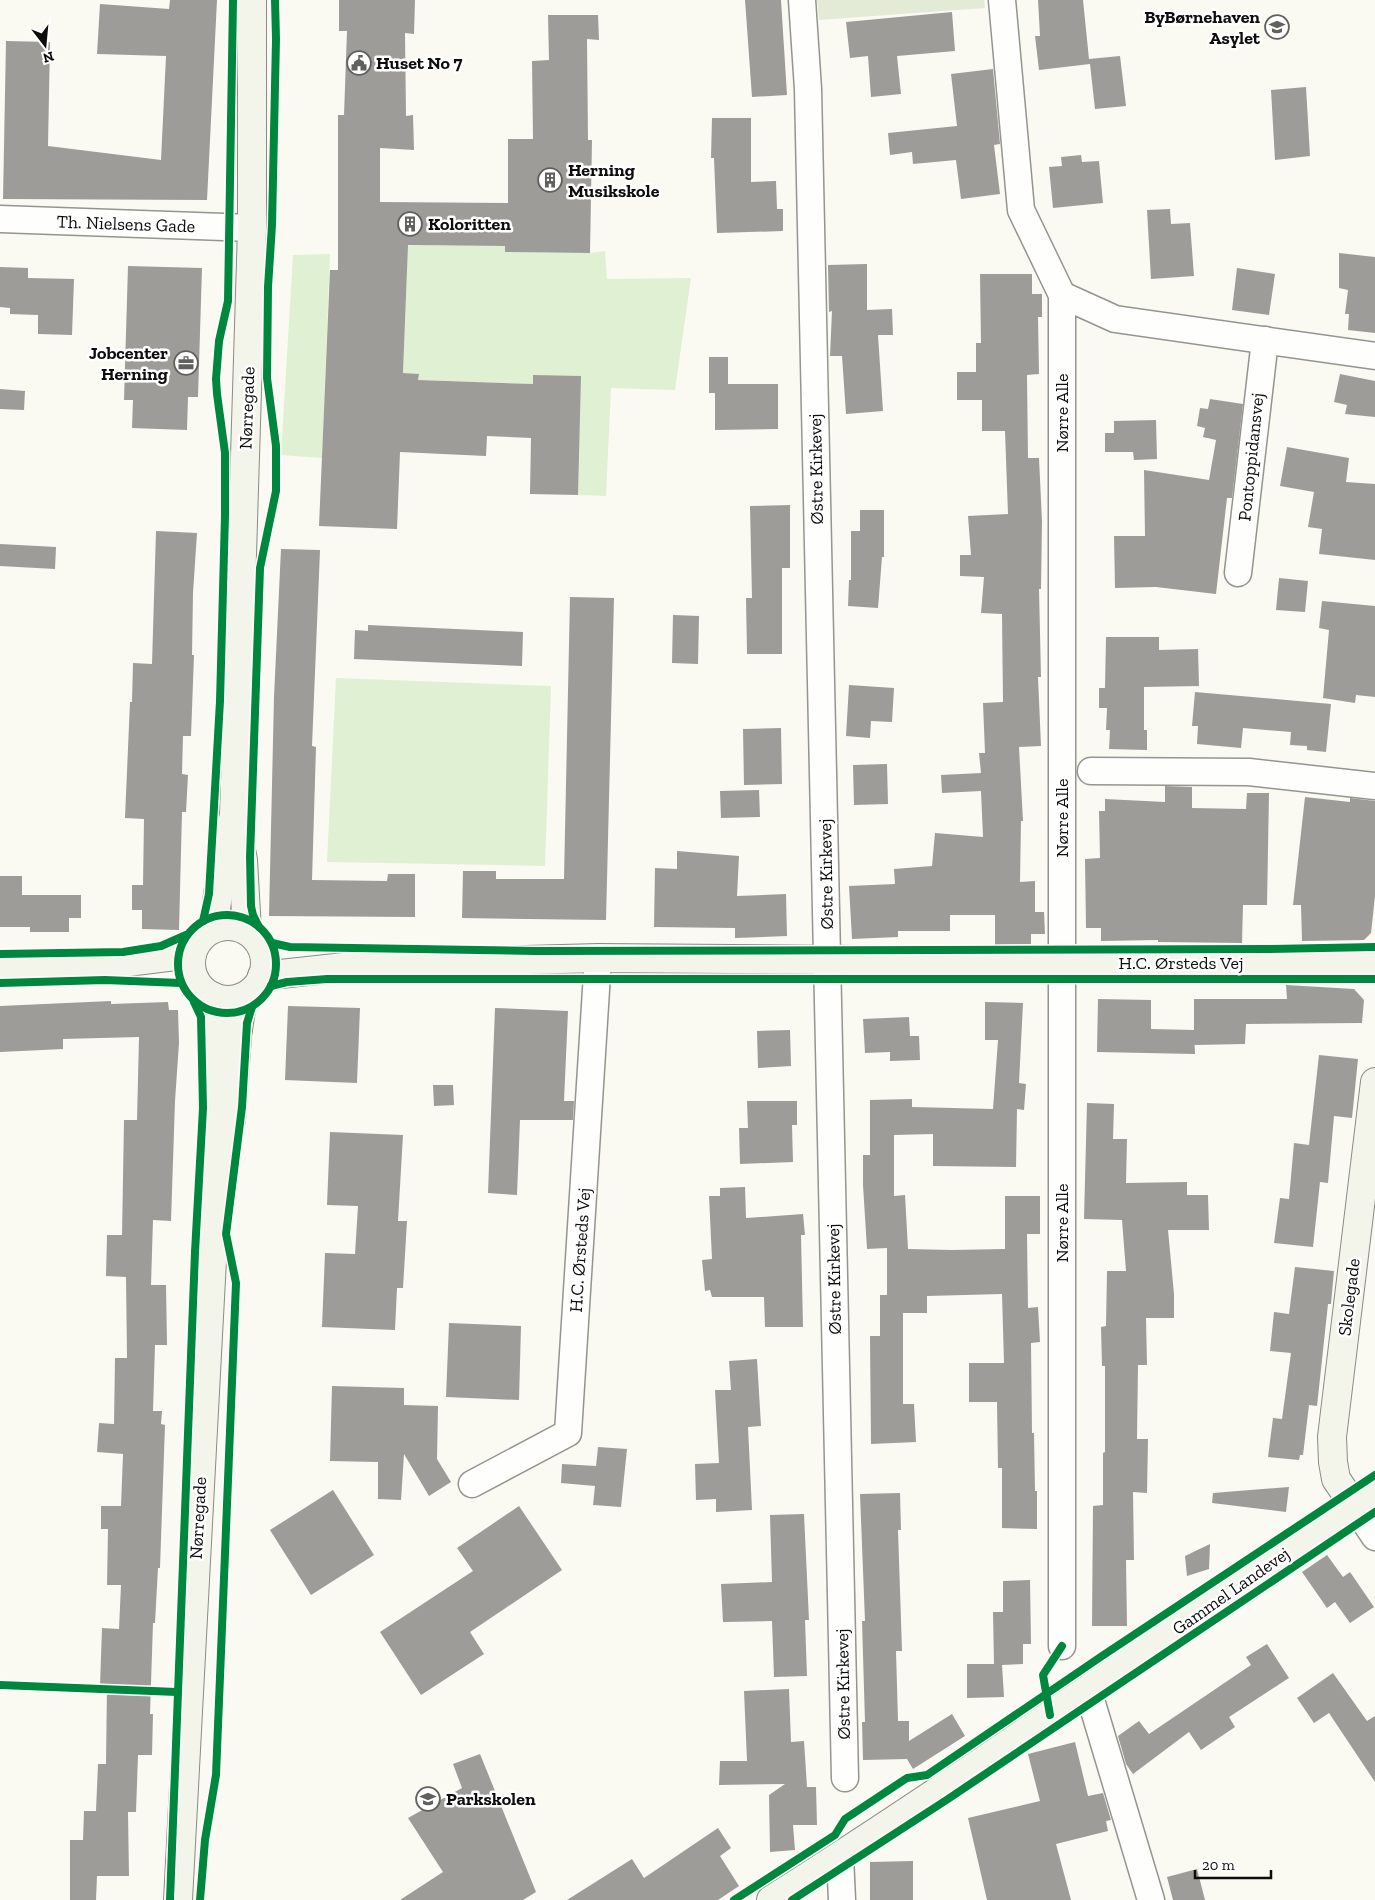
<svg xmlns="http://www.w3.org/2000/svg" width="1375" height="1900" viewBox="0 0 1375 1900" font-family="'Zilla Slab',serif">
  <rect width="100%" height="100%" fill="#fafaf2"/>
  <g fill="#e0f0d3">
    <polygon points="380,245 505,246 505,252 590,253 605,251 607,279 691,278 675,390 611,388 606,496 578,495 533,375 533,384 418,380 418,374 403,373 407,273"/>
    <polygon points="330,254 322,458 281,455 293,255"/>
    <polygon points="336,678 551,686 545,866 327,862"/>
  </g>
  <polygon fill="#e3ebd6" points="817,0 984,0 985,8 819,20"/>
  <g fill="#9d9c98">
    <polygon points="170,0 217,0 207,200 3,199 6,41 50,42 48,146 161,160 166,56 97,54 100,4 169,9"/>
    <polygon points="339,0 415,0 414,34 405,33 406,116 413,115 414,150 380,148 380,202 508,203 508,139 533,139 532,61 549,60 548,15 598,15 599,40 587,39 588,140 592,140 590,253 505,252 505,246 408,245 403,373 419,374 418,380 533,384 533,375 581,376 578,495 530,494 531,438 487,436 486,456 400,452 397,529 319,526 330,270 338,270 338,115 344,115 347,31 339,31"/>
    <polygon points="745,0 781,0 787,95 752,97"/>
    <polygon points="1038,0 1083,0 1089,59 1120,56 1126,106 1095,109 1090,64 1039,70 1035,36 1040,36"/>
    <polygon points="952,12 955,51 897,56 901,94 871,97 868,56 850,58 846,22"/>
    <polygon points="993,69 1000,144 994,145 1000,194 961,199 956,160 913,164 912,152 890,155 888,133 957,126 951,74"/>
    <polygon points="1306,87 1310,156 1275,160 1271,90"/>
    <polygon points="712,118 751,118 751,182 776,181 777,209 783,209 783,231 717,233 714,158 711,158"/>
    <polygon points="1081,155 1082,162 1099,161 1103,203 1053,208 1049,167 1062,166 1061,157"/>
    <polygon points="1170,209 1171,224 1190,223 1194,276 1151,279 1147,210"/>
    <polygon points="1339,253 1375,257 1375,333 1348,330 1349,314 1345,314 1348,290 1339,288"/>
    <polygon points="867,264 867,310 892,309 893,335 878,335 883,411 846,414 842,356 830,356 832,311 829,312 828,265"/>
    <polygon points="128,266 202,268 198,397 188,397 187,430 132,428 133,400 124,400"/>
    <polygon points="0,267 28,268 28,278 74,279 72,335 38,334 38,315 10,314 10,308 0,307"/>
    <polygon points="1237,268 1275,274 1269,315 1232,310"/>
    <polygon points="980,274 1032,274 1032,294 1042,294 1042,317 1038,317 1039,374 1027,375 1028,458 1039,458 1042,521 1041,589 1039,589 1041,677 1038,677 1041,746 1019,747 1023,821 1021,821 1020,882 1035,881 1035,912 1044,912 1045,934 1031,934 1031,944 995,945 995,915 950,915 950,931 898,931 898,937 852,939 849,886 895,884 894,869 932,866 935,833 983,837 981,791 942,793 941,775 981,773 979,753 985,753 983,703 1003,702 1002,614 981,613 984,577 960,576 960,555 971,555 968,516 1008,514 1005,431 982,431 982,400 957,400 957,372 976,372 976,343 981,343"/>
    <polygon points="709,357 728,357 728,384 778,384 778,429 715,430 715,393 709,393"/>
    <polygon points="1340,374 1375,381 1375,417 1345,414 1347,405 1334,402"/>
    <polygon points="0,389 25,391 24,410 0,409"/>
    <polygon points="1210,399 1243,404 1232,498 1227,498 1216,594 1156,587 1115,588 1114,536 1145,536 1144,470 1209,480 1216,440 1203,437 1205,428 1197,426 1200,408 1208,409"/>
    <polygon points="1156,420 1157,459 1134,460 1133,452 1105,452 1105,433 1114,433 1114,421"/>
    <polygon points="1287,447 1349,458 1346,482 1375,484 1375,560 1319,554 1322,529 1308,527 1314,492 1280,486"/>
    <polygon points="790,505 790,568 782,568 782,654 747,654 746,598 752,598 750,506"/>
    <polygon points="860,510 884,510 884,557 882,557 878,608 848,606 849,580 851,580 851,531 860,531"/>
    <polygon points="156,531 197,533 193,593 192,655 194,655 191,736 183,736 182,774 188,775 186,812 182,812 179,930 142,929 142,910 132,910 132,885 143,885 144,819 125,818 130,702 132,702 133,663 152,664"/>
    <polygon points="0,544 56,547 55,569 0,566"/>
    <polygon points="281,549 320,550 312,746 316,747 312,880 387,881 388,874 415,874 415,917 269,916 274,697"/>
    <polygon points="1279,578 1308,581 1305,612 1276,610"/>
    <polygon points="570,597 614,598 606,920 462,918 463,871 496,871 496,879 564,879"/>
    <polygon points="1322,601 1375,606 1375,697 1356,695 1355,703 1323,698 1329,630 1319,628"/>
    <polygon points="673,615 699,616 698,664 672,663"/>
    <polygon points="368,625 523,632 522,666 354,659 355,630 368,631"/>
    <polygon points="1106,637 1159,637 1159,650 1198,649 1199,686 1144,687 1144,730 1147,730 1147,750 1109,749 1110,730 1106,730 1107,708 1099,708 1099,688 1105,688"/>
    <polygon points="849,685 894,688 892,722 871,721 870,738 846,736"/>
    <polygon points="1195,692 1331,704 1326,752 1307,750 1307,746 1290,745 1291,732 1243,728 1241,748 1197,744 1198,726 1192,726"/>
    <polygon points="781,728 782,784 744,785 743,729"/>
    <polygon points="887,764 888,804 854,805 853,765"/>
    <polygon points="1165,786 1192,787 1192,808 1246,809 1247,793 1269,793 1267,905 1243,905 1242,943 1158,942 1158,940 1101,941 1101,928 1086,928 1085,859 1100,858 1099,811 1105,811 1105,799 1165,802"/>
    <polygon points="759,790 760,817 721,818 720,791"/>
    <polygon points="1305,797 1350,802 1350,798 1375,801 1375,896 1371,933 1364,940 1302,941 1301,905 1293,905"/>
    <polygon points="677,851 739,856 737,896 786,894 787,936 735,938 735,928 654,927 655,868 677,869"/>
    <polygon points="0,876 22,876 22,895 81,895 81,918 69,918 69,932 30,932 30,927 0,927"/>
    <polygon points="1286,985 1354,989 1364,1000 1362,1023 1246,1024 1245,1044 1194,1045 1194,999 1287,999"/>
    <polygon points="1098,999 1151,1000 1151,1029 1194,1030 1195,1054 1097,1052"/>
    <polygon points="111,1001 111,1004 168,1002 169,1010 178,1010 179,1043 175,1101 171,1221 153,1220 151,1285 166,1285 167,1345 155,1345 153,1411 162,1411 161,1424 165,1425 160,1568 158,1568 155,1623 153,1623 150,1714 153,1714 152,1755 138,1755 136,1812 128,1812 129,1876 97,1876 96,1900 70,1900 70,1840 83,1840 84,1811 96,1811 98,1764 106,1764 107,1686 100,1686 102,1628 119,1629 121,1585 107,1585 108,1529 101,1529 101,1506 121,1506 123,1454 97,1452 99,1423 114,1424 115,1358 127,1358 126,1277 106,1276 107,1235 122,1235 124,1120 137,1120 139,1037 63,1039 63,1049 0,1052 0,1006"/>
    <polygon points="985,1002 1023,1003 1019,1083 1026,1084 1024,1110 1017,1109 1016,1167 933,1166 933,1134 894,1135 894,1196 905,1195 908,1249 952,1250 1005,1249 1005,1196 1040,1196 1040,1234 1027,1234 1028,1308 1038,1307 1040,1342 1031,1343 1032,1433 1034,1433 1035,1491 1037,1491 1037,1529 1002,1528 1002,1468 998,1468 997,1402 969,1402 969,1363 1004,1363 1002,1294 927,1296 927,1313 903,1313 903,1404 914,1404 916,1442 871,1444 870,1336 880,1336 880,1295 887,1295 887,1248 867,1249 863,1185 863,1155 870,1155 870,1100 912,1099 912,1107 993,1109 998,1040 985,1040"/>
    <polygon points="288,1006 360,1008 357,1083 285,1080"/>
    <polygon points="495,1008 568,1011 564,1101 574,1101 573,1120 520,1120 517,1195 488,1193"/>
    <polygon points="909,1017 910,1036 919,1036 920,1060 890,1061 890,1052 865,1053 863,1019"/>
    <polygon points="790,1030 791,1066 758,1068 757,1031"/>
    <polygon points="1319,1055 1358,1059 1352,1118 1334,1116 1328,1183 1320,1182 1313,1247 1274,1243 1280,1198 1289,1199 1294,1143 1309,1145"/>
    <polygon points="433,1085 453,1085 454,1105 434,1106"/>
    <polygon points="747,1101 797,1101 797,1125 792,1125 793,1162 740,1164 739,1128 748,1128"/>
    <polygon points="1087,1103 1114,1104 1113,1139 1127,1139 1126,1183 1187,1182 1187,1195 1208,1195 1209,1230 1168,1230 1174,1294 1174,1318 1146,1318 1147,1365 1138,1365 1137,1439 1148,1439 1147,1493 1133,1492 1134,1560 1126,1560 1127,1626 1092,1626 1093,1506 1103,1505 1103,1453 1105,1452 1105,1366 1102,1366 1101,1327 1106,1326 1107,1271 1126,1271 1122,1220 1084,1219"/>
    <polygon points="330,1132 403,1135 398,1221 407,1221 403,1288 397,1288 395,1330 322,1327 325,1253 355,1254 358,1206 327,1205"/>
    <polygon points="745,1187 746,1218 803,1214 805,1235 801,1235 803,1327 765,1327 764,1297 712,1297 710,1290 705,1291 702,1260 712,1259 709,1196 720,1196 720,1188"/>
    <polygon points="1295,1267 1334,1271 1331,1304 1328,1304 1317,1406 1309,1405 1303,1455 1300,1455 1299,1460 1268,1457 1273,1418 1282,1419 1291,1353 1270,1351 1274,1312 1289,1314"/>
    <polygon points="449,1323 521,1326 519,1400 446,1397"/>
    <polygon points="757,1359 761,1426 748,1427 752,1510 716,1512 716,1499 696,1500 695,1464 719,1463 715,1390 731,1390 729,1361"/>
    <polygon points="332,1386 404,1388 404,1405 438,1406 437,1459 451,1482 429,1496 404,1454 401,1500 378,1499 378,1462 330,1461"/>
    <polygon points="598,1447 627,1449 621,1507 593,1505 595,1486 561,1483 562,1464 596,1466"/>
    <polygon points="1289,1487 1286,1512 1212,1503 1213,1493"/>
    <polygon points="333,1490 374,1555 311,1595 270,1530"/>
    <polygon points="900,1493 901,1530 898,1530 902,1651 896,1651 898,1721 909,1721 909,1741 952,1714 965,1736 913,1769 907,1759 863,1760 862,1722 865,1722 862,1621 865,1621 860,1494"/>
    <polygon points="519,1506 562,1570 470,1632 484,1654 421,1695 380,1632 473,1571 457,1548"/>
    <polygon points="804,1514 809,1620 805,1620 807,1676 774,1677 772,1621 723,1622 721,1584 772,1582 770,1515"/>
    <polygon points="1210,1544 1209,1569 1187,1576 1185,1556"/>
    <polygon points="1327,1555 1343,1577 1350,1572 1374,1607 1350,1623 1335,1602 1327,1608 1302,1572"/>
    <polygon points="1030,1580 1031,1644 1023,1644 1023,1664 1002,1665 1004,1697 967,1698 967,1664 994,1664 993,1612 1003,1612 1003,1581"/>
    <polygon points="1267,1644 1289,1678 1229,1717 1235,1727 1201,1750 1189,1732 1133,1774 1126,1764 1118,1736 1139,1721 1149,1734 1251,1665 1246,1657"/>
    <polygon points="1333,1673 1367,1721 1375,1716 1375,1782 1329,1713 1314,1723 1297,1698"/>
    <polygon points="789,1689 791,1742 804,1741 807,1787 816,1787 817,1825 793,1825 795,1850 770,1852 769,1795 785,1784 719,1785 720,1761 747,1761 744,1691"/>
    <polygon points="1075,1742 1088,1796 1103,1793 1111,1820 1106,1821 1108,1831 1056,1844 1071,1900 987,1900 968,1818 1040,1801 1028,1754"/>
    <polygon points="480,1754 536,1892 523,1900 400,1900 443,1872 408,1818 462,1788 453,1764"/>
    <polygon points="718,1828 731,1848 720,1856 739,1886 718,1900 567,1900 632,1859 644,1878"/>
    <polygon points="913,1861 913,1900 870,1900 870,1862"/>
    <polygon points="1197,1869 1205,1900 1173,1900 1167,1877"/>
  </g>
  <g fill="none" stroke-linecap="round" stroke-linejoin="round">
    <g stroke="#949490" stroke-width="29">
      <g id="street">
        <polyline points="802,0 808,89 845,1778"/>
        <polyline points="1002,0 1021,210 1062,295 1062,1646"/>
        <polyline points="0,219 252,228"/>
        <polyline points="1062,295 1115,319 1375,356"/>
        <polyline points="1238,573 1265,340"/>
        <polyline points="1091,771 1249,772 1375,786"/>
        <polyline points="472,1484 568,1433 598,958"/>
        <polyline points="1355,1507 1375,1537"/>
        <polyline points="1088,1690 1151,1900"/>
        <polyline points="840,1856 842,1900"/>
      </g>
    </g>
    <g stroke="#8a8a87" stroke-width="30">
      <g id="secondary">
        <polyline points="236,824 243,860 247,931"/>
        <circle cx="228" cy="963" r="37"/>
        <polyline points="213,929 223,861 234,815 252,228 252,0"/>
        <polyline points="0,968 86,967 192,954"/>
        <polyline points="262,976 372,964 598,958 1375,964"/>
        <polyline points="224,1143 231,1120 237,1036 243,997"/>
        <polyline points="1355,1507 1336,1479 1333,1462 1332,1437 1375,1082"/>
        <polyline points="178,1900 217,1166 213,1120 212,996"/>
        <path d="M771 1900C976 1770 1174 1628 1375 1493"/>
      </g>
    </g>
    <use href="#street" stroke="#fefefd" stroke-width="26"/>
    <use href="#secondary" stroke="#f4f5ea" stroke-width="28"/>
    <g stroke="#fff" stroke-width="11">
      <g id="cycleway">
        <circle cx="227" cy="964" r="49"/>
        <polyline points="203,921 209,894 220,701 225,515 225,453 217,394 216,379 219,341 228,301 233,0"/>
        <polyline points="259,927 253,915 251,906 250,857 260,568 276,491 276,446 267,378 268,287 272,225 276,39 275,0"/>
        <polyline points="272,943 290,947 536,951 1269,949 1375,947"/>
        <polyline points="0,954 123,952 161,946 186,935"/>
        <polyline points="0,983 105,980 181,983"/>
        <polyline points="271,986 287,982 327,979 1375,979"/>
        <polyline points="0,1685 177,1692"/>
        <polyline points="1050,1715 1043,1675 1062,1646"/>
        <polyline points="170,1900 195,1252 203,1108 201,1017 194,1002"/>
        <polyline points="200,1900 205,1840 216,1775 236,1283 226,1234 242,1107 247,1023 252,1007"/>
        <polyline points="734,1900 835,1835 845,1819 907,1778 927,1775 1102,1656 1375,1475"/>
        <polyline points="792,1900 948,1799 1375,1512"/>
      </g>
    </g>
    <use href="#cycleway" stroke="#00873e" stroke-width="8"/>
  </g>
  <defs>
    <g id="school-ring" transform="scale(1.25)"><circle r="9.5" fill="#fff" stroke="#60605d" stroke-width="1.5"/><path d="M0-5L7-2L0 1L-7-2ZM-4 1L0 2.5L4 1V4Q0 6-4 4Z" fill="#60605d"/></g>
    <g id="civic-ring" transform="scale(1.25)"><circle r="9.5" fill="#fff" stroke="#60605d" stroke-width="1.5"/><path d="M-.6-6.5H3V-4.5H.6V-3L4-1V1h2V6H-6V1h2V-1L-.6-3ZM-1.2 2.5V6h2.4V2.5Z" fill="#60605d"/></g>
    <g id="building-ring" transform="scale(1.25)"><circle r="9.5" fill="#fff" stroke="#60605d" stroke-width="1.5"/><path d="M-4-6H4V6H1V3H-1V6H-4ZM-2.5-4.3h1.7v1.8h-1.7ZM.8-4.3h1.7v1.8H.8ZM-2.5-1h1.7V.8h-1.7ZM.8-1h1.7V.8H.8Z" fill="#60605d"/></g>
    <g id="office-ring" transform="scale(1.25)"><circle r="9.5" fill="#fff" stroke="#60605d" stroke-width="1.5"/><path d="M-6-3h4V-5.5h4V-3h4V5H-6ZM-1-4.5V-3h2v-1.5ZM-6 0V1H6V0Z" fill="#60605d"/></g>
  </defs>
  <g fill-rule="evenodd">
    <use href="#school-ring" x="1277" y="27"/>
    <use href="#civic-ring" x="359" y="63"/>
    <use href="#building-ring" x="550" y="180"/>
    <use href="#building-ring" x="410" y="224"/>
    <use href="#office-ring" x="186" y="363"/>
    <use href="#school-ring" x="428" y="1799"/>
  </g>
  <g text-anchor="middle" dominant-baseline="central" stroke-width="5" stroke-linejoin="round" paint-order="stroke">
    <g font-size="18" font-weight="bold" fill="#0d0d0d" stroke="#fff" text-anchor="start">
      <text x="1260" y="17" text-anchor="end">ByBørnehaven<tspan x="1260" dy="21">Asylet</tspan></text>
      <text x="376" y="63">Huset No 7</text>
      <text x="568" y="170">Herning<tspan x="568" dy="21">Musikskole</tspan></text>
      <text x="428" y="224">Koloritten</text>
      <text x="168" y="353" text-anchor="end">Jobcenter<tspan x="168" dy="21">Herning</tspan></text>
      <text x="446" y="1799">Parkskolen</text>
    </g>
    <g font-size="18" fill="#0d0d0d" stroke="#fff">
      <text transform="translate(126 224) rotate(2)">Th. Nielsens Gade</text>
      <text transform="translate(247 408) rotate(-88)">Nørregade</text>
      <text transform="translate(1062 413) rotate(-90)">Nørre Alle</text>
      <text transform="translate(1251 457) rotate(-84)">Pontoppidansvej</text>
      <text transform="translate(816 469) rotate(-91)">Østre Kirkevej</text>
      <text transform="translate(1062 818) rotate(-90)">Nørre Alle</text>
      <text transform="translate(826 874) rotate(-91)">Østre Kirkevej</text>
      <text x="1181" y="963">H.C. Ørsteds Vej</text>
      <text transform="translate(1062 1223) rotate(-90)">Nørre Alle</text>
      <text transform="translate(580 1250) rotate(-86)">H.C. Ørsteds Vej</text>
      <text transform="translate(834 1279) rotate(-91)">Østre Kirkevej</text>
      <text transform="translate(1349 1297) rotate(-83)">Skolegade</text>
      <text transform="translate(198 1518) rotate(-87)">Nørregade</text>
      <text transform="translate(1231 1591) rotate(-35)">Gammel Landevej</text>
      <text transform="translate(843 1684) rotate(-91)">Østre Kirkevej</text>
    </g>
  </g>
  <g transform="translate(45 45) rotate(164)" stroke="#ffffff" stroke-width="4" paint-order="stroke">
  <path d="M0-4L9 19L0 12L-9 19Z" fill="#0d0d0d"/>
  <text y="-8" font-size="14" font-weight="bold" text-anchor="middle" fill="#0d0d0d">N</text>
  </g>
  <path d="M1195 1870v8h76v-8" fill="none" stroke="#0d0d0d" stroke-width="2.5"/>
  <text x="1202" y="1870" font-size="15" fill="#0d0d0d" stroke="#ffffff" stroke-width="4" paint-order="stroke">20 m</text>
</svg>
